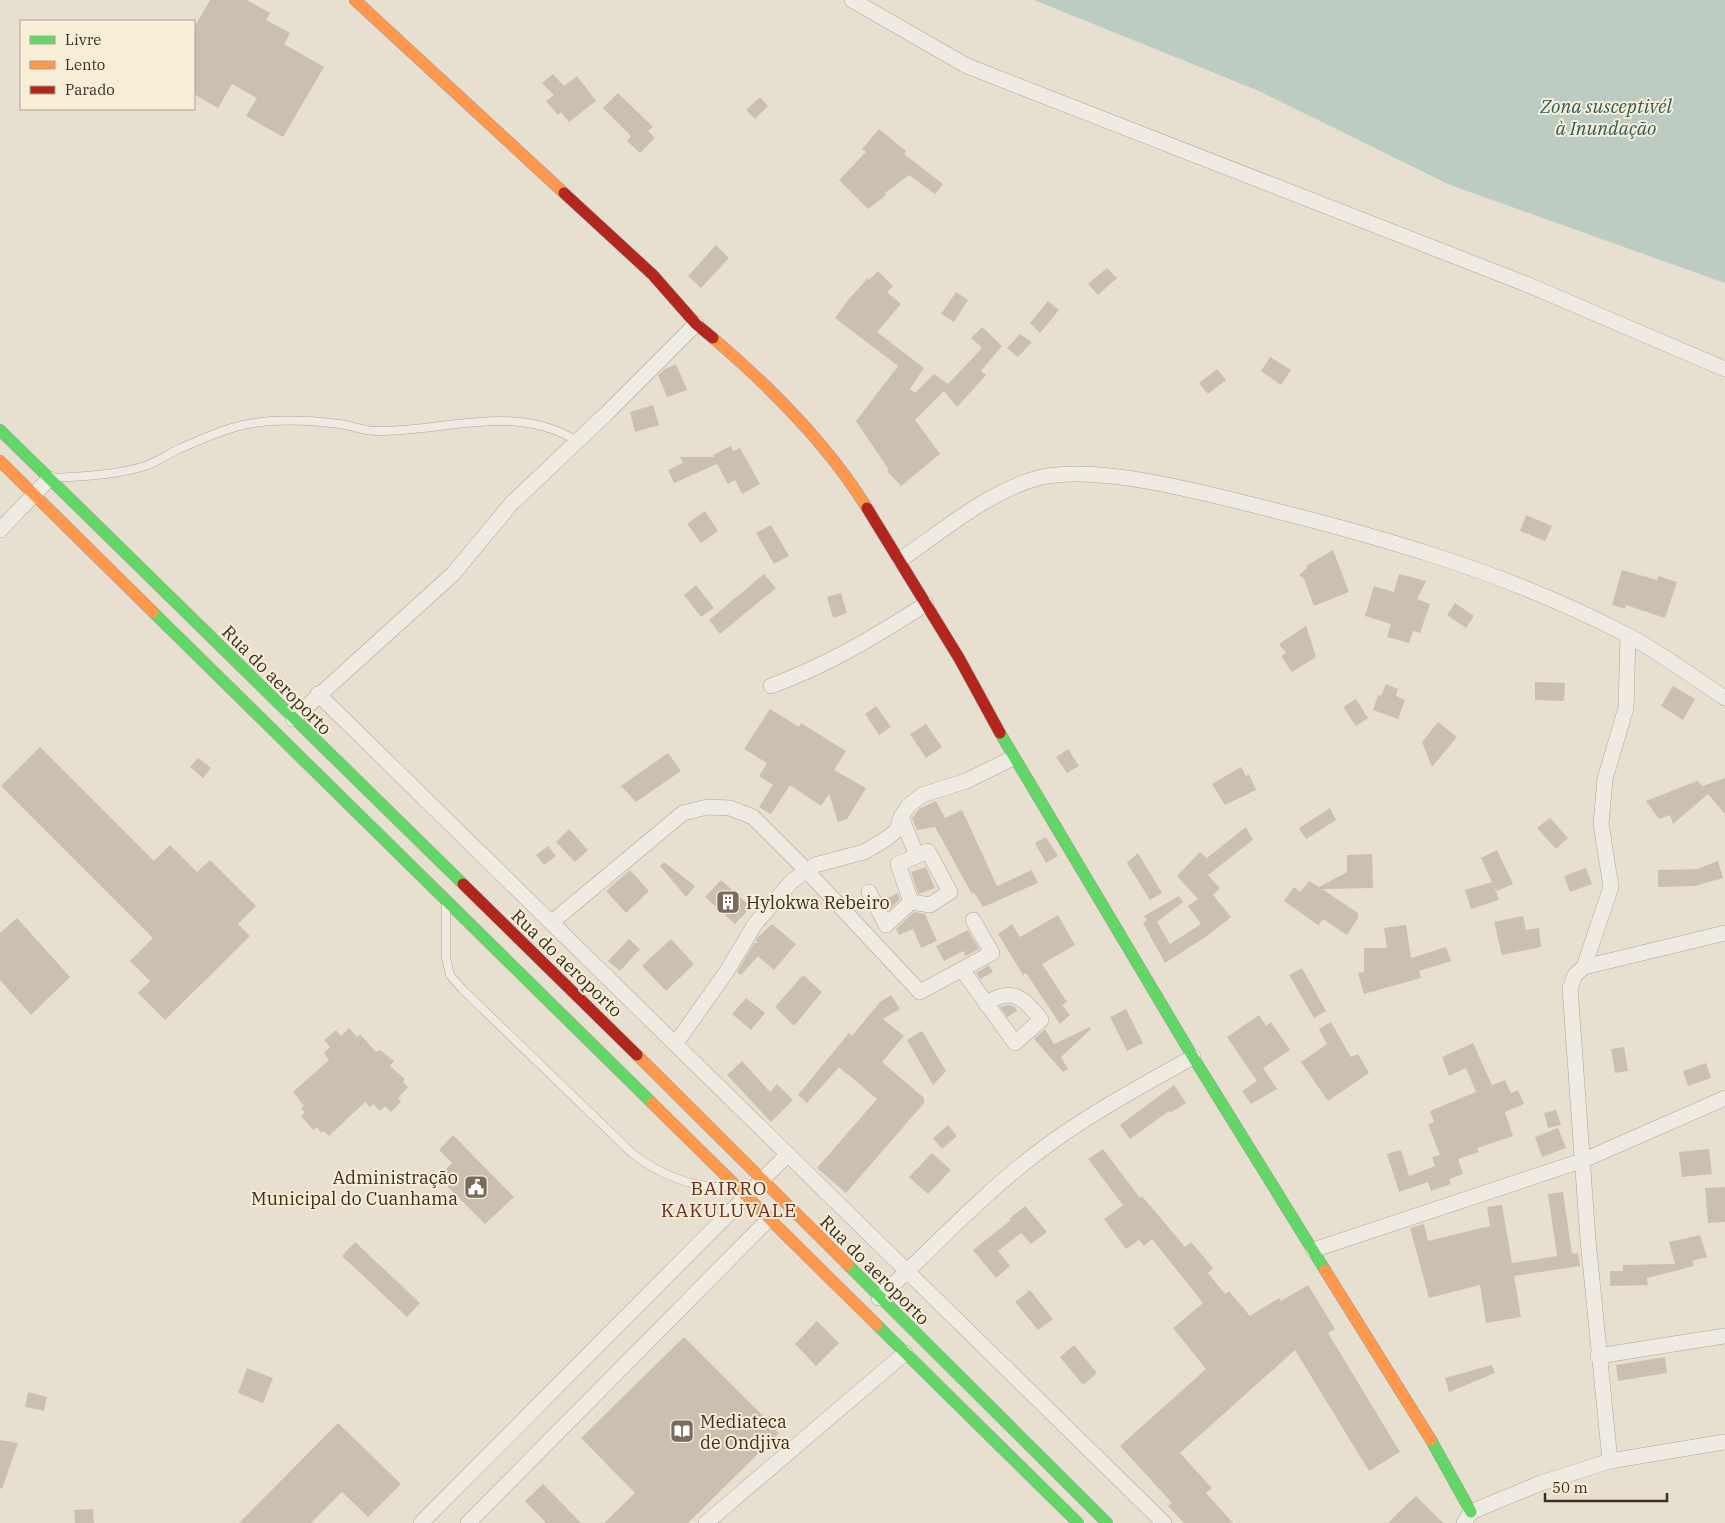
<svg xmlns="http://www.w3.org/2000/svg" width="1725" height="1523" viewBox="0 0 1725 1523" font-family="'IBM Plex Serif',serif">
  <rect width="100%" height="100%" fill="#e7e0d1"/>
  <polygon fill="#bcccc2" points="1034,0 1725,0 1725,283 1450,185 1259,91"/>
  <g fill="#cbbfb2">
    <polygon points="210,0 247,0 270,13 266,20 290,33 284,44 324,67 283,137 246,116 257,98 232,84 218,108 194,94 194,28"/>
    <polygon points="553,74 564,86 577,76 596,101 569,122 561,112 558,115 546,101 554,95 542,83"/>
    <polygon points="618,93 653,127 648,131 655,138 640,153 627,141 631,136 603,108"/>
    <polygon points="760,97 768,106 755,119 746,110"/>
    <polygon points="879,129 906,151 904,154 943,184 935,194 909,175 885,193 886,195 868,209 839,180 866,152 862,149"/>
    <polygon points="716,245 729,258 701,288 688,276"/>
    <polygon points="1107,268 1117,278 1098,295 1088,284"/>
    <polygon points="878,271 893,286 887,292 901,304 877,332 924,368 910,389 915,393 934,374 948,384 982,348 971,338 982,327 1002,346 981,371 986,375 957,407 944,391 915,420 940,454 901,486 887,471 889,470 856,421 898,366 835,318 848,300 868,278 869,280"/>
    <polygon points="956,292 968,300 954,322 941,314"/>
    <polygon points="1048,301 1059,310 1040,333 1030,323"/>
    <polygon points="1020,334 1032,342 1018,357 1007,348"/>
    <polygon points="1270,357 1291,370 1281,385 1261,371"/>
    <polygon points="676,364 687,390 667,397 658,375 665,369"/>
    <polygon points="1217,369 1226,380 1208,394 1199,383"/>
    <polygon points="653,405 659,425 635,432 630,412"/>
    <polygon points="731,446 733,451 740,448 760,484 742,494 735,480 728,484 717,464 674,483 668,470 683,463 680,457 714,457 713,455"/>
    <polygon points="705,511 718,531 701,543 687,524"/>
    <polygon points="1526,515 1552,526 1545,541 1520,531"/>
    <polygon points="771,525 789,556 774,564 756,533"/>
    <polygon points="1333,550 1349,592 1314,606 1304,579 1299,575 1307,568 1306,566"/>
    <polygon points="1622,570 1657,580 1659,576 1677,582 1665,618 1626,605 1625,609 1612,605"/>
    <polygon points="764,574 776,588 720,634 709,620"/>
    <polygon points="1399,574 1426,581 1417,599 1430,604 1420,633 1413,631 1409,643 1387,637 1391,624 1365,616 1374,586 1394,592"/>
    <polygon points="696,585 714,608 701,617 684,595"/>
    <polygon points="841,593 847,613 833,618 827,597"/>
    <polygon points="1455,603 1474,616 1466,628 1447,615"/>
    <polygon points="1306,626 1316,657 1292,672 1281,656 1286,653 1279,644"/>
    <polygon points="1535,682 1565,683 1564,701 1535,700"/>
    <polygon points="1386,684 1398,689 1396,696 1405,700 1398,719 1373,710 1378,695 1381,696"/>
    <polygon points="1673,686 1695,699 1683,720 1661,706"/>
    <polygon points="1356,699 1368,718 1356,726 1343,707"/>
    <polygon points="876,706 891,727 879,735 865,714"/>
    <polygon points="770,709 799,727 801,723 846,751 834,770 866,788 847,819 838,822 829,794 821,806 790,785 771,814 759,807 773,785 759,776 767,763 744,749"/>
    <polygon points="1438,722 1457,737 1432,767 1422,742"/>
    <polygon points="926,724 942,747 926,758 910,734"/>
    <polygon points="40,747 154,861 170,845 197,872 210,860 256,906 238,924 250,936 165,1020 138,993 150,981 130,961 153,938 1,786"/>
    <polygon points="1068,749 1079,766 1067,773 1056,757"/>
    <polygon points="668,753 681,771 636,802 621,786"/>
    <polygon points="198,758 211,768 203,778 190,767"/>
    <polygon points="1241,767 1246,776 1249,774 1256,790 1225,805 1212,784"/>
    <polygon points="1725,778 1725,814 1708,794 1673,824 1670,815 1659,819 1646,801 1697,781 1703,786"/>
    <polygon points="936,801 945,818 962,810 997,886 1032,870 1038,883 983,907 974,892 972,894 935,827 917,830 912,818 919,809"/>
    <polygon points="1330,808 1336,820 1306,839 1299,828"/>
    <polygon points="1550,818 1568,838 1556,849 1537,828"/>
    <polygon points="1246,827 1253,840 1208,875 1220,888 1213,895 1231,917 1207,936 1165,963 1143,923 1147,920 1144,916 1179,896 1183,902 1157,922 1170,944 1201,924 1188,906 1198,899 1177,876 1200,852 1207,858"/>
    <polygon points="569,829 588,850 575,862 556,842"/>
    <polygon points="1046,837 1058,856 1046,863 1035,843"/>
    <polygon points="548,846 556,856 544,865 536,855"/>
    <polygon points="1497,850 1513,884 1497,891 1494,886 1499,900 1471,909 1465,890 1492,882 1481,858"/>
    <polygon points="1138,853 1162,893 1150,900 1127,863"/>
    <polygon points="1372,854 1373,888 1322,889 1358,913 1358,918 1347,935 1323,919 1318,925 1284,901 1294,887 1300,892 1309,881 1319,887 1347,872 1347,855"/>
    <polygon points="1718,861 1723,878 1695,886 1658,887 1658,870 1697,869"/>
    <polygon points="664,862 695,886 686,897 660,866"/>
    <polygon points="926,867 935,888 918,894 911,872"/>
    <polygon points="1586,868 1592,884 1570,892 1564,876"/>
    <polygon points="630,870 649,891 626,913 606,891"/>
    <polygon points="721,880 751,907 735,924 705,897"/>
    <polygon points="898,893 900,899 889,910 884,900"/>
    <polygon points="914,912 925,914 937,941 921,948 913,929 899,935 896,929"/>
    <polygon points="1058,915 1075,945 1042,964 1067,1002 1062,1005 1070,1015 1060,1024 1026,973 1023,975 998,934 1012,924 1020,937"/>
    <polygon points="1523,916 1526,930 1539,928 1541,947 1502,955 1494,922"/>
    <polygon points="17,918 70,977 31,1015 0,980 0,933"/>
    <polygon points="772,924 796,944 774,970 758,956 741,975 737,972 754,943 758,943 756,941 757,938"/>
    <polygon points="1406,925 1411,958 1446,947 1451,961 1419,971 1421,978 1364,994 1358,973 1364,972 1364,948 1387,948 1384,928"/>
    <polygon points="968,930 979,949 966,956 963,951 944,961 936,946"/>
    <polygon points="629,939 640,949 620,971 608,961"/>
    <polygon points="671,939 694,964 666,991 642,966"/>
    <polygon points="989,965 993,972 980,979 976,973"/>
    <polygon points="1302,968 1326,1011 1314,1018 1289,975"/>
    <polygon points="803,975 822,992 794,1026 775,1007"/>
    <polygon points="891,995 900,1009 883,1019 904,1036 882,1062 924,1098 924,1103 846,1193 817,1168 877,1099 839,1067 807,1103 798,1095 849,1033 852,1036 880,1002"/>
    <polygon points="746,998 765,1013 751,1030 732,1014"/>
    <polygon points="1009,1005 1015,1007 1017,1011 1007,1017 1000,1007"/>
    <polygon points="1126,1009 1143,1043 1127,1051 1110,1017"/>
    <polygon points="1259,1015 1266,1026 1271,1022 1290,1050 1263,1068 1277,1089 1251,1104 1242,1091 1257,1081 1227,1037"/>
    <polygon points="1331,1022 1351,1057 1358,1054 1369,1073 1328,1101 1301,1062 1327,1044 1319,1029"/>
    <polygon points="1090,1027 1091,1029 1061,1057 1068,1069 1063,1072 1034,1039 1045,1029 1054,1044"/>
    <polygon points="349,1028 357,1037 360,1034 376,1052 380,1050 394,1061 390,1066 405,1079 403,1082 408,1087 398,1098 401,1102 391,1112 385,1106 380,1111 373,1104 370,1107 365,1102 329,1136 324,1131 321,1133 317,1127 313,1130 301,1116 305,1113 301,1108 304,1106 293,1092 329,1060 324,1053 330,1047 324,1040 336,1030 341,1036"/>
    <polygon points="922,1031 946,1071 933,1085 907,1040"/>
    <polygon points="1473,1043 1492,1085 1505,1080 1511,1093 1518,1090 1524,1104 1505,1112 1513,1136 1477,1148 1479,1152 1458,1159 1463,1174 1449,1179 1451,1184 1431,1191 1428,1182 1399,1192 1387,1154 1401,1150 1409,1176 1435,1166 1432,1157 1440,1155 1428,1124 1434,1122 1430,1111 1476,1092 1466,1068 1449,1076 1442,1057"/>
    <polygon points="1624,1047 1628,1071 1615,1073 1611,1049"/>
    <polygon points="742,1061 770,1092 777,1084 793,1100 771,1122 727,1075"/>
    <polygon points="1706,1063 1711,1078 1688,1086 1683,1071"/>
    <polygon points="1174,1085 1186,1103 1170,1113 1169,1111 1130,1139 1120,1125"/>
    <polygon points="1556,1110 1561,1125 1548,1128 1544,1113"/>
    <polygon points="948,1125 957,1136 942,1149 933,1138"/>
    <polygon points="1558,1128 1566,1148 1542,1157 1535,1137"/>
    <polygon points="453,1135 514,1197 485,1224 438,1177 452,1163 439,1150"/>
    <polygon points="1103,1149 1140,1198 1142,1196 1185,1247 1191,1242 1213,1268 1208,1273 1225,1294 1229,1291 1250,1316 1279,1298 1281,1301 1308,1285 1335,1329 1328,1333 1400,1452 1369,1471 1295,1350 1180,1453 1212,1488 1206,1493 1233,1523 1184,1523 1168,1506 1172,1503 1120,1446 1206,1369 1173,1328 1203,1303 1152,1239 1144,1246 1139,1240 1126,1249 1104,1219 1123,1205 1088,1159"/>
    <polygon points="1709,1149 1712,1174 1682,1177 1679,1152"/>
    <polygon points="932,1153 951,1170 928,1194 909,1177"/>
    <polygon points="1725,1187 1725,1222 1708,1223 1705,1188"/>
    <polygon points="1563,1192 1572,1254 1578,1253 1580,1266 1514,1276 1521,1317 1486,1323 1480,1285 1429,1298 1410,1228 1424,1224 1428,1241 1490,1226 1487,1207 1502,1205 1512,1263 1557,1256 1548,1194"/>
    <polygon points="1025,1206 1047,1232 1031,1244 1021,1233 998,1251 1010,1266 996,1278 973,1250 1011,1220 1009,1219"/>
    <polygon points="1700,1235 1707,1257 1692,1261 1694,1266 1647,1278 1648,1285 1610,1286 1610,1271 1623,1271 1623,1265 1675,1264 1669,1242"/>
    <polygon points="355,1242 420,1303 407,1317 342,1256"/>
    <polygon points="1030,1290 1053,1319 1038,1330 1015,1302"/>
    <polygon points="817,1321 839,1343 816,1366 795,1344"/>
    <polygon points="684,1337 766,1419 770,1415 780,1426 776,1430 779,1433 688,1523 604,1523 635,1493 581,1438"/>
    <polygon points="1074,1345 1097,1373 1083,1385 1060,1357"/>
    <polygon points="1665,1357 1667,1373 1618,1381 1616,1365"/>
    <polygon points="1492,1365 1495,1373 1449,1392 1445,1378"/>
    <polygon points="247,1368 273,1378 263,1403 238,1393"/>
    <polygon points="28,1392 47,1397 44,1411 25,1407"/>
    <polygon points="338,1423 401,1484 368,1517 342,1492 311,1523 239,1523"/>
    <polygon points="0,1440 18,1443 2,1489 0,1488"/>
    <polygon points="543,1484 581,1523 546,1523 525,1501"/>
    <polygon points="1416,1496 1443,1523 1388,1523 1403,1508"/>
    <polygon points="93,1509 94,1523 75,1523 74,1510"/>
  </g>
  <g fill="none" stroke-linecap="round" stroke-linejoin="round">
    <g stroke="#ada599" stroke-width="9">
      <g id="lane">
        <path d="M56 478C86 476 116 475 145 466 157 462 168 454 179 449 199 440 221 430 243 425 275 418 308 420 340 424 353 426 365 431 377 431 444 432 515 402 577 441"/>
        <path d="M446 905V958L450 975 462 989 633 1154C662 1176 695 1189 732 1187"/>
      </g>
    </g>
    <g stroke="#ada599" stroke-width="16">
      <g id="street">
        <polyline points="852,0 967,66 1526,284 1725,369"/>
        <polyline points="0,530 49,479"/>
        <path d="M900 560C941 532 991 490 1038 478 1092 465 1179 487 1233 500 1368 533 1503 570 1627 635 1661 653 1693 677 1725 698"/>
        <path d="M771 686C830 664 874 637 926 604"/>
        <polyline points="318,694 1164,1523"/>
        <polyline points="293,719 453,574 511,504 607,413 696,324"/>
        <polyline points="901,817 917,856"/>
        <polygon points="928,851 950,892 930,905 911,902 898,864"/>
        <polyline points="869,892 886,925 911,902"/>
        <polyline points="552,922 683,813 707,807 730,808 753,817 806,870 920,992 992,953 973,920"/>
        <polyline points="1584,967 1611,887 1601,824 1605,779 1626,708 1628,636"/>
        <path d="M963 971 1015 1043 1041 1020C1025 998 1011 986 986 1004"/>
        <polyline points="676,1043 727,971 755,924 792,881 815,865 864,852 886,839 897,830 901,817 909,805 922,795 966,781 1013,758"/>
        <polyline points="1313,1250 1584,1160 1725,1098"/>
        <path d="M879 1298C932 1249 982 1194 1041 1150 1089 1114 1141 1086 1193 1057"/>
        <polyline points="1598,1356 1725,1336"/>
        <polyline points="1610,1461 1588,1240 1570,988 1575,975 1584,967 1725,933"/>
        <polyline points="421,1523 788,1154"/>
        <polyline points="468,1523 769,1219"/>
        <polyline points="706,1523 905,1353"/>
        <polyline points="1464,1523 1471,1512 1541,1483 1610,1461 1725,1442"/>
      </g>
    </g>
    <g stroke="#9c958a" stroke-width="12">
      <g id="fast">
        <polyline points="0,430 463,884"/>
        <polyline points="153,612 652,1103"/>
        <polyline points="1000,733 1193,1057 1325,1270"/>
        <polyline points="848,1265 1107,1523"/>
        <polyline points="877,1325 1078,1523"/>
        <polyline points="1431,1440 1471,1512"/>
      </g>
    </g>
    <g stroke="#9c958a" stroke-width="12">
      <g id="slow">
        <polyline points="355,0 564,193"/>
        <path d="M713 338C768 385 829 446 867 508"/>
        <polyline points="0,461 153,612"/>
        <polyline points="637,1055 848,1265"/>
        <polyline points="652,1103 877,1325"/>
        <polyline points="1325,1270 1431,1440"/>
      </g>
    </g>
    <g stroke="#9c958a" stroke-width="12">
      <g id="jam">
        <polyline points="564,193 653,275 696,324 713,338"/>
        <polyline points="867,508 959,658 1000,733"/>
        <polyline points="463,884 637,1055"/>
      </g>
    </g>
    <use href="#lane" stroke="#efebe3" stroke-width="8"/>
    <use href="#street" stroke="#efebe3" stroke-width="15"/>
    <use href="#fast" stroke="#63d668" stroke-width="11"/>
    <use href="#slow" stroke="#ff974d" stroke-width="11"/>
    <use href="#jam" stroke="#b3261e" stroke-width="11"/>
  </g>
  <defs>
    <g id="building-square" transform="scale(1.25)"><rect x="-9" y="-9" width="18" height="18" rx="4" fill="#786c5e" stroke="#f7eed8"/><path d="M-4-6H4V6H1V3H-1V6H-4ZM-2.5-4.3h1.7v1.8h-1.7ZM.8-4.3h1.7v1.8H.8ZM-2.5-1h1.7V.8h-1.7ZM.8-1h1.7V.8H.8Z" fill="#fff"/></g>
    <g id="civic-square" transform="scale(1.25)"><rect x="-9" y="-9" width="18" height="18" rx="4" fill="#786c5e" stroke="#f7eed8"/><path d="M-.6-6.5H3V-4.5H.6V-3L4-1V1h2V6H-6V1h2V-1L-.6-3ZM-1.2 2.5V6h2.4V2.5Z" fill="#fff"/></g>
    <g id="library-square" transform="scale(1.25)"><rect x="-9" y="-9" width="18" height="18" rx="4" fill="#786c5e" stroke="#f7eed8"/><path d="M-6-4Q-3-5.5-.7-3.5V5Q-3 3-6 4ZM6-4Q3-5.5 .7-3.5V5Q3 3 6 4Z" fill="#fff"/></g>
  </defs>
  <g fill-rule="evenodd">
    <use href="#building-square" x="728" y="902"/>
    <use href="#civic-square" x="476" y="1187"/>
    <use href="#library-square" x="682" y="1431"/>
  </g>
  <g text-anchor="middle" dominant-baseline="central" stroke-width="4" stroke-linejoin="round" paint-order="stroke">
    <g font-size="18" fill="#3d2e20" stroke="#f7eed8">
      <text transform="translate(277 680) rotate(45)">Rua do aeroporto</text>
      <text transform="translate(567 963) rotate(44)">Rua do aeroporto</text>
      <text transform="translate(875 1270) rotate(45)">Rua do aeroporto</text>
    </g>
    <g font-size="18" fill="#3d2e20" stroke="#f7eed8" text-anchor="start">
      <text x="746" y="902">Hylokwa Rebeiro</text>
      <text x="458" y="1177" text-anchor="end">Administração<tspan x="458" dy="21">Municipal do Cuanhama</tspan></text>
      <text x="700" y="1421">Mediateca<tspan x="700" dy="21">de Ondjiva</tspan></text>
    </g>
    <g font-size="19" font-style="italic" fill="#2f5d5a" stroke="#f7eed8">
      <text x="1606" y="106">Zona susceptivél<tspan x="1606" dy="22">à Inundação</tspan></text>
    </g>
    <g font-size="19" letter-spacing="1" fill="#6b2e1e" stroke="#f7eed8">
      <text x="729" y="1188">BAIRRO<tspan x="729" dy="22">KAKULUVALE</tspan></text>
    </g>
  </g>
  <rect x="20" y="20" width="175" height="90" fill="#f7eed8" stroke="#ada18e"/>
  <rect x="30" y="36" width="25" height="8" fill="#63d668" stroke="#ada18e"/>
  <text x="65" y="45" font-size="15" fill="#3d2e20">Livre</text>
  <rect x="30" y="61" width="25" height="8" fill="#ff974d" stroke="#ada18e"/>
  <text x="65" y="70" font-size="15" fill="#3d2e20">Lento</text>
  <rect x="30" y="86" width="25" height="8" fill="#b3261e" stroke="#ada18e"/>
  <text x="65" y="95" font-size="15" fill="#3d2e20">Parado</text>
  <path d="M1545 1493v8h122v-8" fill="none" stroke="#3d2e20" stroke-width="2.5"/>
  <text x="1552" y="1493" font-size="15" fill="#3d2e20" stroke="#f7eed8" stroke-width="4" paint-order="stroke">50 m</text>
</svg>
